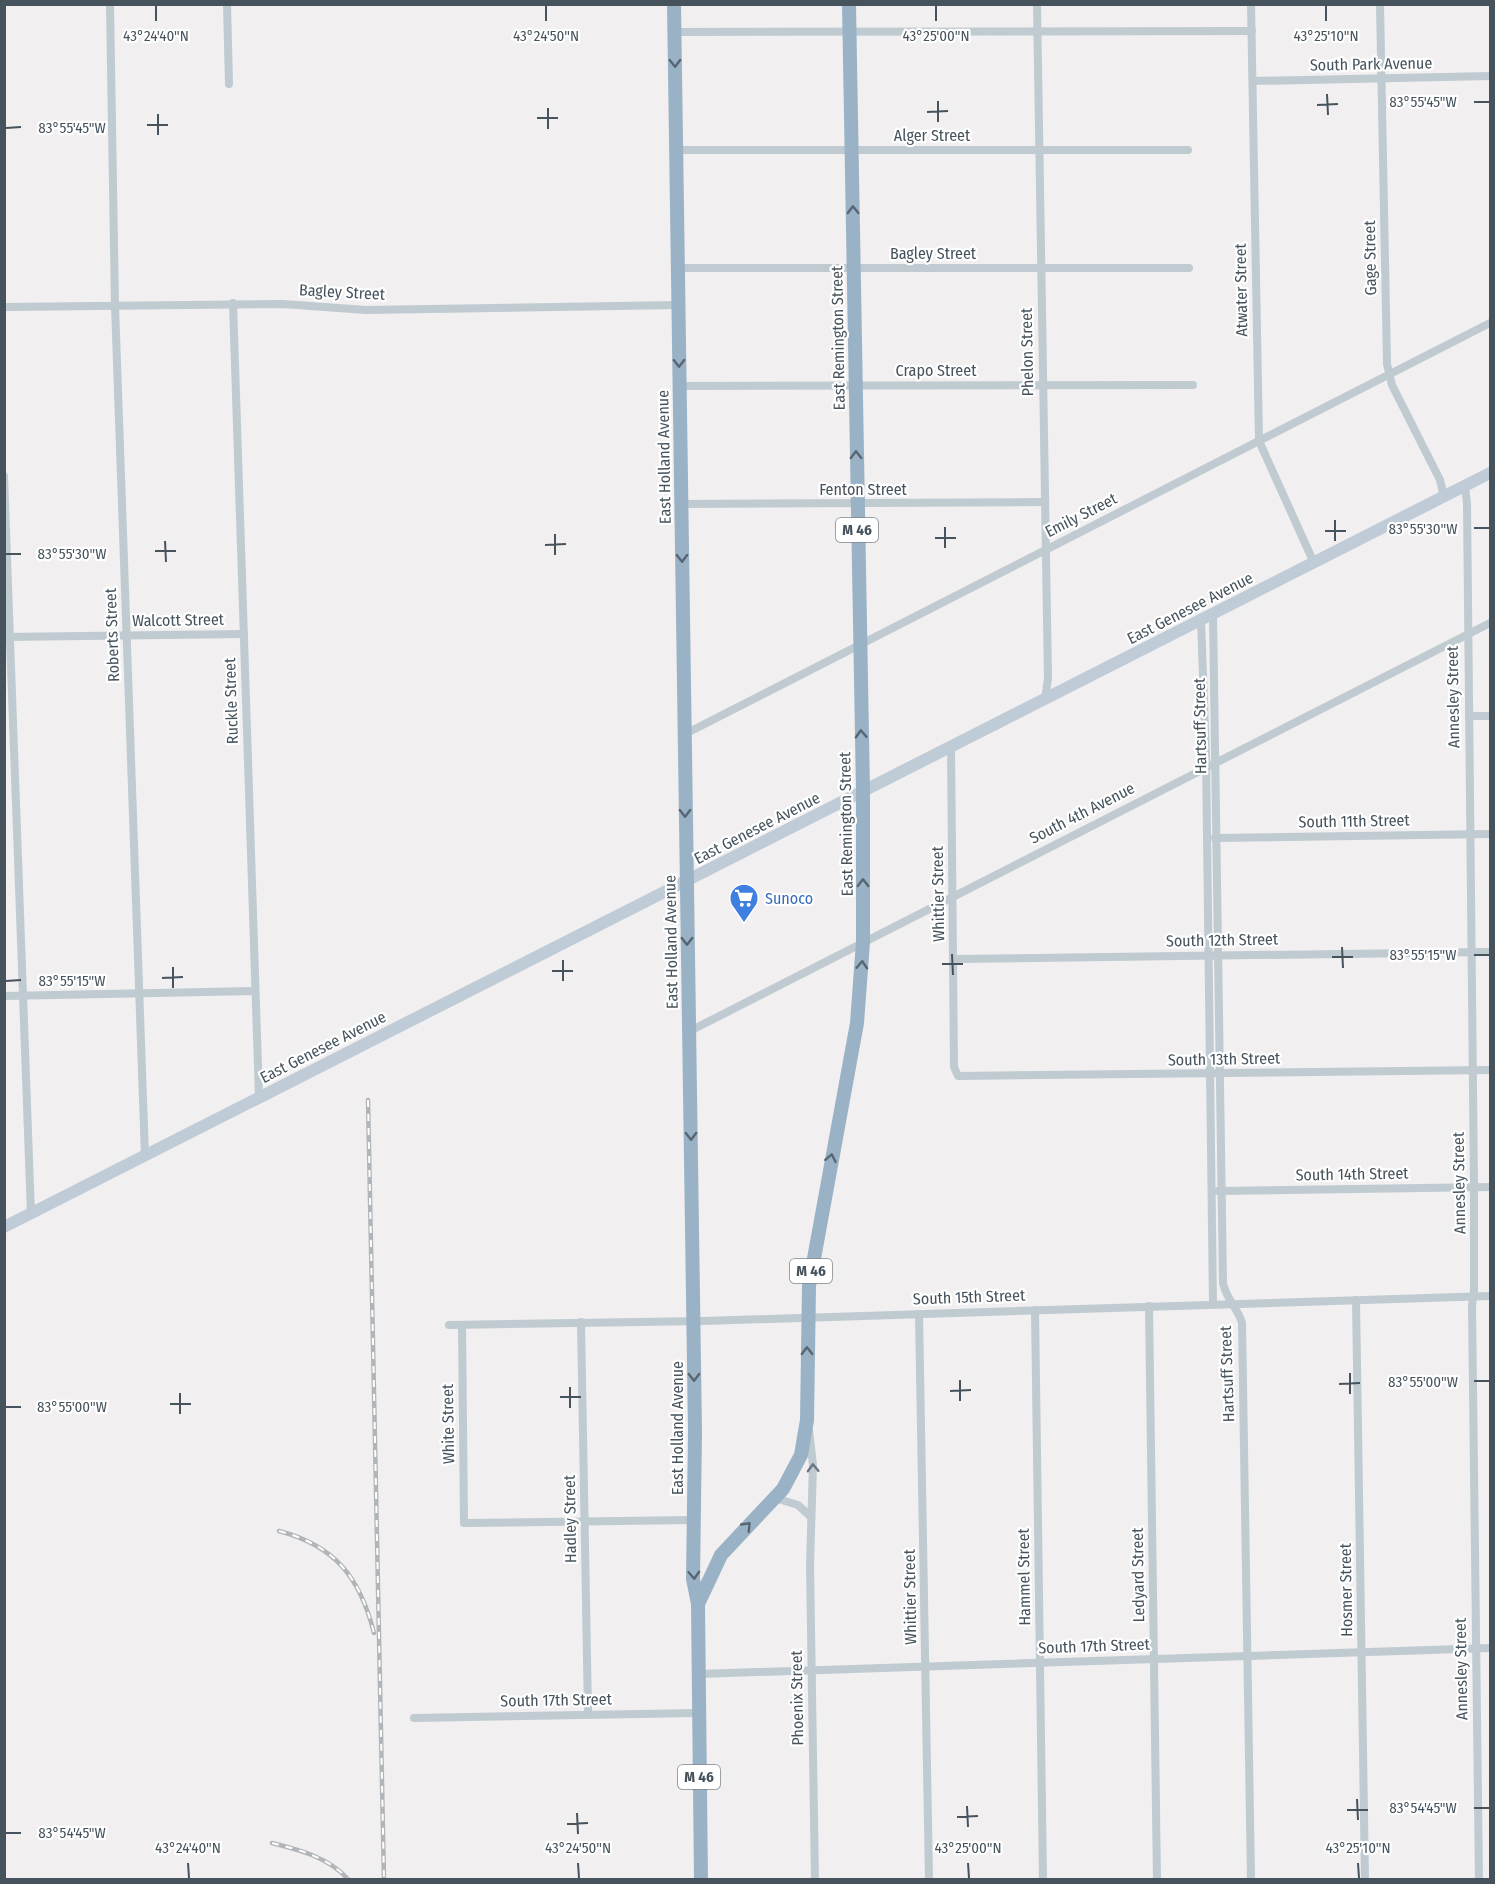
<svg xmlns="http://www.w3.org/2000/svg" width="1495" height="1884" viewBox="0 0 1495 1884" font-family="'Fira Sans Condensed',sans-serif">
  <rect width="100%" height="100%" fill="#f1efef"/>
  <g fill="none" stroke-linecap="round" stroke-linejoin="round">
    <g stroke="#bfcad1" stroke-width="8">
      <polyline points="110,4 115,306 145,1156"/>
      <polyline points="227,4 229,84"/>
      <polyline points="1037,4 1048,679 1045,699"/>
      <polyline points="1251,4 1259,441 1314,563"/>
      <polyline points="1380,4 1387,364 1392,385 1440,480 1444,497"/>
      <polyline points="675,32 1252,31"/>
      <polyline points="1253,81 1490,76"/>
      <polyline points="676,150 1188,150"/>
      <polyline points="678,268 1189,268"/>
      <polyline points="233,303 259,1097"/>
      <polyline points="4,307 283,304 366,310 678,305"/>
      <polyline points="679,386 1193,385"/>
      <polyline points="4,476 31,1214"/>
      <polyline points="1465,486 1467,504 1474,1187 1474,1290 1472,1306 1479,1880"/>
      <polyline points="682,504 1044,502"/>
      <path d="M1213 614 1223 1283C1226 1299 1238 1308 1242 1323L1251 1880"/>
      <polyline points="1201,621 1206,756 1213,1304"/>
      <polyline points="4,637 244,634"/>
      <polyline points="1469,716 1490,716"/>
      <polyline points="685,734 1490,323"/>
      <polyline points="951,747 954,1067 958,1076 1490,1070"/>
      <polyline points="1215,838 1490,834"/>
      <polyline points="955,959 1490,952"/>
      <polyline points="4,996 255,991"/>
      <polyline points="688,1032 1490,623"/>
      <polyline points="1218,1191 1490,1187"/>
      <polyline points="1356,1300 1365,1880"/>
      <polyline points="1149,1306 1157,1880"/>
      <polyline points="1035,1310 1043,1880"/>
      <polyline points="919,1314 929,1880"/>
      <polyline points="581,1322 588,1714"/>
      <polyline points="449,1325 704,1321 1490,1296"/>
      <polyline points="462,1325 464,1523 693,1520"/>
      <polyline points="809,1430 813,1465 810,1565 815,1880"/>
      <polyline points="775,1498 798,1505 810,1516"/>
      <polyline points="699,1674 1490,1648"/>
      <polyline points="414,1718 698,1713"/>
    </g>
    <polyline stroke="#bfcbd6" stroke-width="12" points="4,1227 1490,473"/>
    <g stroke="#9ab2c6" stroke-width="14">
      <polyline points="674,4 695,1432 693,1579 698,1604 701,1880"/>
      <polyline points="698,1604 721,1555 783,1489 801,1455 807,1420 809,1286 857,1023 863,942 863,792 849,4"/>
    </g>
    <g stroke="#b1b4b9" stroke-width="4.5">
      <g id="rail">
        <polyline points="368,1100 384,1880"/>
        <path d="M279 1531C336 1546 360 1578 374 1633"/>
        <path d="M272 1843C300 1850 328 1857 349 1880"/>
      </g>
    </g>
    <use href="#rail" stroke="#fff" stroke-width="2" stroke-dasharray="7" stroke-linecap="butt"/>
  </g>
  <defs><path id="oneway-chevron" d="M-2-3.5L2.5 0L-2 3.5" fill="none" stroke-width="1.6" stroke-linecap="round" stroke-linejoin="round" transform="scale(1.5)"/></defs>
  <g stroke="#576672">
    <use href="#oneway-chevron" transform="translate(675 63) rotate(89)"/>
    <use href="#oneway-chevron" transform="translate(853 210) rotate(-91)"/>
    <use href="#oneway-chevron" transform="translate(679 363) rotate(89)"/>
    <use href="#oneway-chevron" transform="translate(856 455) rotate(-91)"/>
    <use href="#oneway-chevron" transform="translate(682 558) rotate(89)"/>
    <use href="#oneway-chevron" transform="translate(861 734) rotate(-92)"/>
    <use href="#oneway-chevron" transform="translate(685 813) rotate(89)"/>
    <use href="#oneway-chevron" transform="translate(863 883) rotate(-90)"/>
    <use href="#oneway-chevron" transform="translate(687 941) rotate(90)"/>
    <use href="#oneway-chevron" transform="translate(862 965) rotate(-87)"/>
    <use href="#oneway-chevron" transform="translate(691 1136) rotate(89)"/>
    <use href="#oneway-chevron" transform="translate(831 1158) rotate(-79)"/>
    <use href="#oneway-chevron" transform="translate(807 1351) rotate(-91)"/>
    <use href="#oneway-chevron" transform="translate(694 1377) rotate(89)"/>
    <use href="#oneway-chevron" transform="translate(747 1526) rotate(-46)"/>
    <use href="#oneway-chevron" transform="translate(694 1575) rotate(87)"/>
  </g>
  <use stroke="#6a7780" href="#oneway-chevron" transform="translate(813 1468) rotate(-92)"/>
  <path fill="none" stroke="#46535d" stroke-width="2" d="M156 6V21M546 6V21M936 6V21M1326 6V21M1327 94 1328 115M938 101V122M1474 102H1489M1317 105 1338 104M548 108V129M927 112 948 111M158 114V135M537 118H558M147 125H168M6 128 21 127M1335 520V541M945 527V548M1474 528H1489M1325 531H1346M555 534V555M935 538H956M165 541 166 562M545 545 566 544M155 551H176M6 554H21M1342 947 1343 968M952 954 953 975M1474 955H1489M1332 957H1353M563 960V981M942 964H963M173 967V988M552 971H573M162 978 183 977M6 981 21 980M1350 1373V1394M960 1380V1401M1474 1381H1489M1339 1384 1360 1383M570 1387V1408M950 1391 971 1390M180 1393V1414M560 1397H581M170 1404H191M6 1407H21M1357 1799 1358 1820M967 1806 968 1827M1474 1808H1489M1347 1810H1368M577 1813 578 1834M957 1817 978 1816M567 1824 588 1823M6 1833H21M188 1863 189 1878M578 1863 579 1878M968 1863 969 1878M1358 1863 1359 1878"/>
  <defs>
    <g id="supermarket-pin" transform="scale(1.5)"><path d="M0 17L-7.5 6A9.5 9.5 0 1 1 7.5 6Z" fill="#3f7fe0" stroke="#fff"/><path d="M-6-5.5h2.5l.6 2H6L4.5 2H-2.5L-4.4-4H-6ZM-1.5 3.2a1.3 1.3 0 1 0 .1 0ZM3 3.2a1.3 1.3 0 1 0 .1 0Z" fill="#fff"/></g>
  </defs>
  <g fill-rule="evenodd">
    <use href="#supermarket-pin" x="744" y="898"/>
  </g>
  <g text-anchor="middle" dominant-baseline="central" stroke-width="4.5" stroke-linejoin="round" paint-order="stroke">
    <g fill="#fff" stroke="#7e878e" stroke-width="1.5">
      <rect x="836" y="518" width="42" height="24" rx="4.5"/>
      <rect x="790" y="1259" width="42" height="24" rx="4.5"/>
      <rect x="678" y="1765" width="42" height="24" rx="4.5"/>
    </g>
    <g font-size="15" font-weight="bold" fill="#46535d">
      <text x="857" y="530">M 46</text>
      <text x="811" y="1271">M 46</text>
      <text x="699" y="1777">M 46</text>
    </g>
    <g font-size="16" fill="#46535d" stroke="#fff">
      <text transform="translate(1371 64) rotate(-1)">South Park Avenue</text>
      <text x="932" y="135">Alger Street</text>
      <text x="933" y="253">Bagley Street</text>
      <text transform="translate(1370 258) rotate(-91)">Gage Street</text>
      <text transform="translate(1241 290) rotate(-91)">Atwater Street</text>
      <text transform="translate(342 292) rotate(3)">Bagley Street</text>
      <text transform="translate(838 338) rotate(-91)">East Remington Street</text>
      <text transform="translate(1027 352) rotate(-91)">Phelon Street</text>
      <text x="936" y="370">Crapo Street</text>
      <text transform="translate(664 457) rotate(-91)">East Holland Avenue</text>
      <text x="863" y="489">Fenton Street</text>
      <text transform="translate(1081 515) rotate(-27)">Emily Street</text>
      <text transform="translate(1190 608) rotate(-27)">East Genesee Avenue</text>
      <text transform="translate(178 620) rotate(-1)">Walcott Street</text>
      <text transform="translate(112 635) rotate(-92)">Roberts Street</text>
      <text transform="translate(1453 697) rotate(-91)">Annesley Street</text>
      <text transform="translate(231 701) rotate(-92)">Ruckle Street</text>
      <text transform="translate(1200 726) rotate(-91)">Hartsuff Street</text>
      <text transform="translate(1082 813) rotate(-27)">South 4th Avenue</text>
      <text transform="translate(1354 821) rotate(-1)">South 11th Street</text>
      <text transform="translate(846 824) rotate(-91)">East Remington Street</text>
      <text transform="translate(757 828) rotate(-27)">East Genesee Avenue</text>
      <text transform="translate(938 894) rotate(-91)">Whittier Street</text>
      <text transform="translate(1222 940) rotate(-1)">South 12th Street</text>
      <text transform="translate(671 942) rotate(-91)">East Holland Avenue</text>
      <text transform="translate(323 1047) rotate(-27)">East Genesee Avenue</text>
      <text transform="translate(1224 1059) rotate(-1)">South 13th Street</text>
      <text transform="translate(1352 1174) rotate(-1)">South 14th Street</text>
      <text transform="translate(1459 1183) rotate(-91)">Annesley Street</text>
      <text transform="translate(969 1297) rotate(-2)">South 15th Street</text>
      <text transform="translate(1227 1374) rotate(-92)">Hartsuff Street</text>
      <text transform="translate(448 1424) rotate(-91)">White Street</text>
      <text transform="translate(677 1428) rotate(-90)">East Holland Avenue</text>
      <text transform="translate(570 1519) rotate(-91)">Hadley Street</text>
      <text transform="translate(1138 1575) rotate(-91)">Ledyard Street</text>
      <text transform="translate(1024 1577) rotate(-91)">Hammel Street</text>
      <text transform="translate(1346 1590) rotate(-91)">Hosmer Street</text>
      <text transform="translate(910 1597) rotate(-91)">Whittier Street</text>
      <text transform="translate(1094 1646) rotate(-2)">South 17th Street</text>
      <text transform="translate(1461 1669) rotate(-91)">Annesley Street</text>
      <text transform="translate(797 1698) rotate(-91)">Phoenix Street</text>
      <text transform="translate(556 1700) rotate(-1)">South 17th Street</text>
    </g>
    <g font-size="16" fill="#366cbe" stroke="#fff" text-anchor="start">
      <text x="765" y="898">Sunoco</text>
    </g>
  </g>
  <g font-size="15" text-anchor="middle" fill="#46535d" stroke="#fff" stroke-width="4.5" stroke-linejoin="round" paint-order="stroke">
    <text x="156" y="41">43°24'40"N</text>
    <text x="546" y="41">43°24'50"N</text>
    <text x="936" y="41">43°25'00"N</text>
    <text x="1326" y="41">43°25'10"N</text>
    <text x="1423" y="107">83°55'45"W</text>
    <text x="72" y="133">83°55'45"W</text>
    <text x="1423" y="534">83°55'30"W</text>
    <text x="72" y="559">83°55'30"W</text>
    <text x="1423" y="960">83°55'15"W</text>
    <text x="72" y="986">83°55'15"W</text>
    <text x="1423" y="1387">83°55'00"W</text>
    <text x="72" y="1412">83°55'00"W</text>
    <text x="1423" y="1813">83°54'45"W</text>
    <text x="72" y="1838">83°54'45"W</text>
    <text x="188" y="1853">43°24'40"N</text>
    <text x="578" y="1853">43°24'50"N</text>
    <text x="968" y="1853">43°25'00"N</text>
    <text x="1358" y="1853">43°25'10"N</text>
  </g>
  <rect width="1495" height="1884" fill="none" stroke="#46535d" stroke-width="12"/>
</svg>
